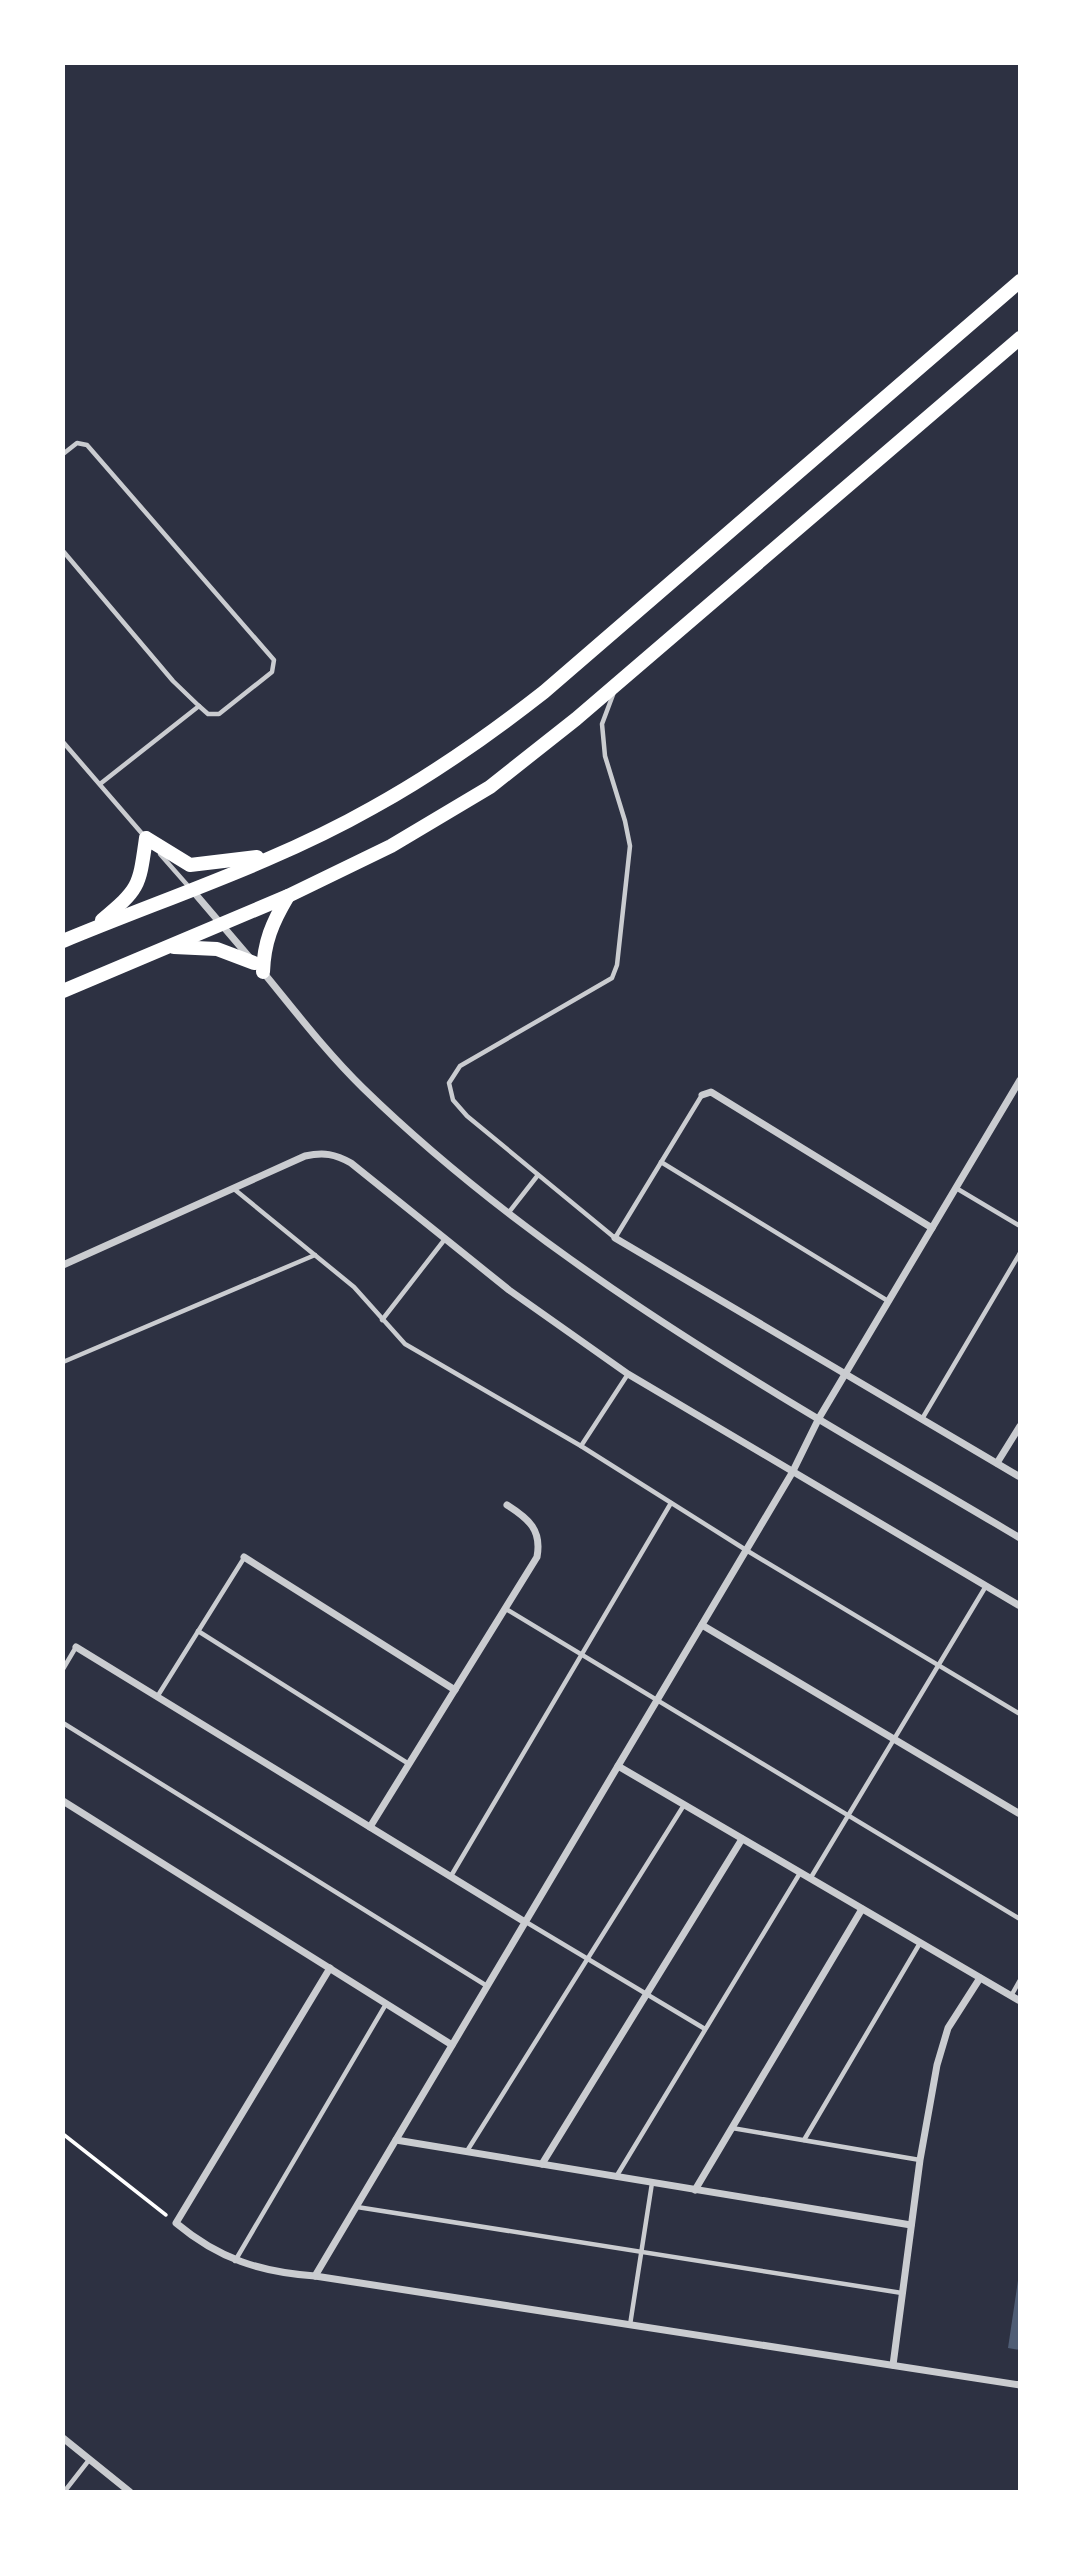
<svg xmlns="http://www.w3.org/2000/svg" width="1083" height="2555" viewBox="0 0 1083 2555" font-family="Ubuntu,sans-serif">
  <rect width="100%" height="100%" fill="#2d3142"/>
  <polygon fill="#4f5d75" points="1020,2267 1020,2350 1008,2348"/>
  <g fill="none" stroke-linecap="round" stroke-linejoin="round">
    <polyline stroke="#fff" stroke-width="3.5" points="63,2134 166,2215"/>
    <g stroke="#caccd0" stroke-width="4.5">
      <polyline points="63,454 77,443 87,445 274,660 272,672 219,714 208,714 199,706"/>
      <polyline points="63,551 173,681 199,706 100,784"/>
      <polyline points="614,692 602,724 605,756 625,821 630,846 617,965 612,978 460,1066 449,1083 453,1100 467,1116 615,1238 702,1095"/>
      <polyline points="63,742 145,837"/>
      <polyline points="160,854 189,887"/>
      <polyline points="661,1162 888,1301"/>
      <polyline points="956,1188 1020,1226"/>
      <polyline points="234,1189 354,1287 405,1344 581,1446 746,1550 1020,1714"/>
      <polyline points="509,1212 538,1175"/>
      <polyline points="382,1320 445,1239"/>
      <polyline points="63,1362 315,1255"/>
      <polyline points="922,1419 1020,1253"/>
      <polyline points="581,1446 628,1374"/>
      <polyline points="506,1609 1020,1919"/>
      <polyline points="198,1631 409,1764"/>
      <polyline points="63,1669 76,1647"/>
      <polyline points="157,1697 244,1558"/>
      <polyline points="63,1723 487,1986"/>
      <polyline points="451,1876 671,1503"/>
      <polyline points="810,1879 986,1586"/>
      <polyline points="526,1922 705,2029"/>
      <polyline points="1011,1996 1020,1980"/>
      <polyline points="732,2128 920,2160"/>
      <polyline points="804,2140 920,1943"/>
      <polyline points="467,2151 684,1805"/>
      <polyline points="616,2177 800,1873"/>
      <polyline points="357,2207 902,2293"/>
      <polyline points="235,2261 386,2004"/>
      <polyline points="630,2325 652,2183"/>
      <polyline points="64,2492 89,2460"/>
    </g>
    <g stroke="#caccd0" stroke-width="7">
      <polyline points="192,890 250,958"/>
      <path d="M263 972C295 1011 327 1053 363 1088 554 1274 793 1403 1020 1538"/>
      <polyline points="702,1095 711,1092 932,1228"/>
      <polyline points="615,1238 1020,1477"/>
      <path d="M63 1265 305 1156C324 1152 335 1154 351 1163L509 1290 628 1374 1020 1606"/>
      <polyline points="997,1463 1020,1426"/>
      <polyline points="244,1557 455,1690"/>
      <polyline points="702,1625 1020,1814"/>
      <polyline points="76,1647 525,1922"/>
      <polyline points="618,1766 1020,2001"/>
      <polyline points="63,1801 452,2045"/>
      <path d="M370 1827 537 1557C542 1530 529 1519 507 1505"/>
      <path d="M330 1968 176 2223C219 2259 260 2272 315 2276L1020 2385"/>
      <polyline points="396,2140 911,2225"/>
      <polyline points="542,2164 742,1839"/>
      <polyline points="695,2190 862,1909"/>
      <polyline points="315,2276 792,1473 819,1418 1020,1080"/>
      <polyline points="893,2365 920,2160 937,2065 948,2028 980,1978"/>
      <polyline points="63,2438 130,2492"/>
    </g>
    <g stroke="#fff" stroke-width="14">
      <path d="M102 920C140 888 139 887 146 838L190 865 257 857"/>
      <path d="M63 941C166 898 275 863 372 808 434 774 489 735 544 692L1020 281"/>
      <polyline points="174,947 217,949 254,963"/>
      <path d="M263 972C264 942 272 923 288 896"/>
      <polyline points="63,991 288,896 391,846 490,787 576,719 1020,338"/>
    </g>
  </g>
  <rect width="1083" height="2555" fill="none" stroke="#ffffff" stroke-width="130"/>
</svg>
